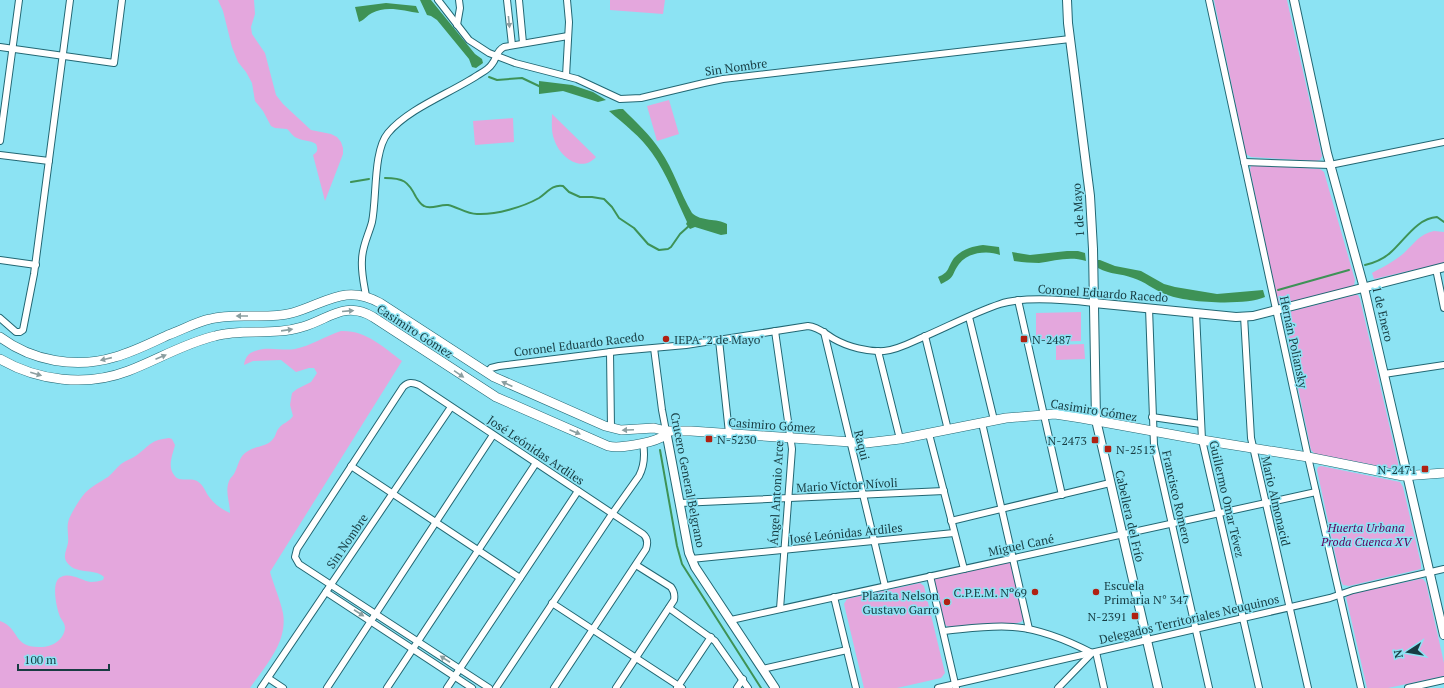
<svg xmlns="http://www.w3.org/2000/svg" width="1444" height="688" viewBox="0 0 1444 688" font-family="'PT Serif',serif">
  <rect width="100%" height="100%" fill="#8ce3f3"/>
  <g fill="#e4a7dd">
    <path d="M218 0H254L255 14 251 27 252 34 265 53 276 95 283 104 311 130 331 134 337 137 341 142 343 148V154L325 201 313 155C318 152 318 149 316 144 310 140 303 141 297 138 292 136 291 132 287 129L275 128 271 126 263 111 255 101 252 83 246 72 238 62 232 47 223 11Z"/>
    <polygon points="610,0 665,0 663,14 610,10"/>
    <polygon points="1214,0 1287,0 1322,156 1320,160 1315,161 1251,157 1246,154"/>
    <polygon points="669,100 679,134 657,141 647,106"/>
    <path d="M552 114 596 157C581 174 559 156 554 139 551 131 552 122 552 114Z"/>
    <polygon points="513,118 514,142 475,145 473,121"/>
    <polygon points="1254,165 1320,169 1324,172 1355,280 1354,286 1281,305 1278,303 1250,170 1251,166"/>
    <path d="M1434 231 1444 232V263L1374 279 1372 273C1383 267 1395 261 1404 253 1414 244 1419 234 1434 231Z"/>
    <polygon points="1354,295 1358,295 1360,299 1398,463 1398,466 1395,469 1315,454 1311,450 1283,315 1288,312"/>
    <polygon points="1081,312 1081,341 1036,342 1036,313"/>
    <path d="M341 331C366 330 383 347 402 361L270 572C274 586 280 599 283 613 288 642 265 666 250 688H0V621C21 629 12 648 41 647 52 647 64 640 65 628 65 622 60 619 59 614 56 605 51 581 61 577 71 572 82 581 91 582 95 582 99 581 103 580L104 577C93 567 75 576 66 561 63 555 67 549 68 543 69 535 66 528 69 519 73 510 79 500 85 493 92 486 100 482 108 477 113 473 116 468 121 464 126 460 132 459 137 455 150 445 151 440 169 438L172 439 175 445C173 454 167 466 174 475 179 483 190 477 197 481 204 485 205 492 210 498 215 505 223 510 230 513 230 502 224 490 230 479 231 477 234 475 235 472 239 464 239 456 248 451 255 446 267 447 273 439 276 436 276 431 279 428 283 423 289 422 293 416L290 405 292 393 297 389 311 382 317 373 314 368H309L296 372 281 360 253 361 244 365C245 358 248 353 255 351 267 346 282 351 295 349 310 346 326 336 341 331Z"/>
    <polygon points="1084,344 1085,359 1056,360 1056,345"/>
    <polygon points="1321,466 1400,482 1403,487 1421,564 1421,569 1349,586 1343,585 1341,581 1317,470 1318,467"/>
    <polygon points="1010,562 1024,619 1021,622 1017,623 951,628 945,625 934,580 935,578"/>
    <polygon points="1420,579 1423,579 1426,583 1444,663 1444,676 1388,688 1367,688 1346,597 1351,594"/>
    <polygon points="920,583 924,586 945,673 941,678 897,688 864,688 844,604 847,599"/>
  </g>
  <g fill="#3e9256">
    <polygon points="420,0 431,0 475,54 482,59 483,63 476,68 472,67 469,59 437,20 431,16 427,15"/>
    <path d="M386 3 416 6 419 13C405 11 386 5 372 13 367 15 365 20 359 22L355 7Z"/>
    <polygon points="539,81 572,85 593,92 606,100 598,102 563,91 539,94"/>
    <path d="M619 109H623C636 122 650 135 660 150 674 170 680 193 692 213 701 222 717 218 727 224V234L721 235 695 227 690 229 686 224 687 222C676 199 667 174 652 153 641 137 624 124 609 111Z"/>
    <path d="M983 245 999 247 1000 255C988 250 968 252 959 264 951 275 956 277 941 284L938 277C950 272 947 268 954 258 961 250 973 246 983 245Z"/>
    <path d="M1067 251H1078L1085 253 1086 261C1069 256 1055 261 1039 263 1030 263 1022 262 1014 261L1012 252 1030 255Z"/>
    <path d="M1097 260H1100L1115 266 1141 271 1164 284 1175 287 1217 294 1263 290 1265 297C1245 306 1185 303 1165 294 1154 290 1144 281 1133 278 1120 273 1111 275 1098 268Z"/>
  </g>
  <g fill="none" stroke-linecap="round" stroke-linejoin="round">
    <g stroke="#3e9256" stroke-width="2">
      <polyline points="489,77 497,80 522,78 541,87"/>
      <path d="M385 178C403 178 408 181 416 197 418 200 420 204 424 206 431 210 440 204 448 205 458 207 466 214 477 214 496 215 523 207 539 198 547 193 552 184 563 186L569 192 580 197H592L604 199 612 207 619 218 634 228 648 244 659 250 668 249 671 247 680 234 690 225"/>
      <polyline points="351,182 369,179"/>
      <path d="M1365 265C1374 263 1382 260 1390 253 1404 241 1417 218 1437 217L1444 222"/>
      <polyline points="1278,290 1349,270"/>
      <polyline points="660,450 677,546 682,564 761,688"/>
    </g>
    <g stroke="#226773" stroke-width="8">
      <g id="street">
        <polyline points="438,0 469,40 489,53 515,63 577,79 620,99 641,98 704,83 723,79 1070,39"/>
        <polyline points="507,0 512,45"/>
        <polyline points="519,0 523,43"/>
        <polyline points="1209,0 1308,457 1361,688"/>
        <polyline points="457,25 460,8 459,0"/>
        <polyline points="0,47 114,63 122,0"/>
        <polyline points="566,76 569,22 567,0"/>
        <polyline points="0,141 19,0"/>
        <polyline points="0,155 49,161"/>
        <polyline points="1244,162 1330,165 1444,142"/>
        <polyline points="0,260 36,265"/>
        <polyline points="1436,269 1444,308"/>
        <path d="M366 296C364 284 361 272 362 260 362 246 369 234 372 222 377 197 373 151 388 133 409 108 451 93 478 75 483 72 489 69 492 64 497 58 496 51 504 47L568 36"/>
        <polyline points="1018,300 1062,495"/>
        <polyline points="1149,308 1154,445 1209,688"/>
        <polyline points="1196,313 1202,440 1259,688"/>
        <polyline points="1244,316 1251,438 1308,688"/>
        <polyline points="969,317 994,420"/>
        <polyline points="0,318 16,332 20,332 23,330 34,274 70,0"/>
        <polyline points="775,331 792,449 780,609"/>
        <polyline points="824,332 885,586"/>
        <polyline points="925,336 948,430"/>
        <polyline points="719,340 729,433"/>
        <polyline points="654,348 662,410 666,431"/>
        <polyline points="878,351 900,439"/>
        <polyline points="610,352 611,428"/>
        <path d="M487 372 491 368 499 366 619 351 686 345 808 326C819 327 825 334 834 339 848 347 868 352 884 351 897 350 910 343 921 338 947 327 973 313 1000 304 1024 296 1068 300 1094 303"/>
        <polyline points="1384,374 1444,365"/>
        <polyline points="1152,417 1201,424"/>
        <polyline points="982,423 1029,629"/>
        <polyline points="929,434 964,569"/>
        <polyline points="351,466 520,578"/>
        <polyline points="680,503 944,491"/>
        <polyline points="951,521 1110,483"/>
        <polyline points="691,559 954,533"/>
        <polyline points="930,576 956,688"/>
        <polyline points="326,592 472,688"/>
        <polyline points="834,597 856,688"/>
        <polyline points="552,603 682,688"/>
        <polyline points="669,608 715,641 748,688"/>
        <polyline points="731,620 1316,492"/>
        <path d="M943 631C966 629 990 625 1013 627 1041 629 1067 640 1092 653L1058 688"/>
        <polyline points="1096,652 1104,688"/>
        <polyline points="762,669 847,650"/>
        <polyline points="268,678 283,688"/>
        <polyline points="261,688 451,407"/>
        <polyline points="327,688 493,435"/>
        <polyline points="387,688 536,463"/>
        <polyline points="447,688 578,491"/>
        <path d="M489 688 299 564 295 557 297 549 403 387C408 382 412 382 419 385L643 534C648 538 648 543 646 549L554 688"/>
        <path d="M496 688 612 514 639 476C645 465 645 455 643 443"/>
        <path d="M616 688 674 600C675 595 674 591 671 587L636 565"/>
        <polyline points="677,688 711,637"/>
        <polyline points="737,688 743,679"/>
        <polyline points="938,688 1330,598 1353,590 1444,569"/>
        <polyline points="1408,688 1444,680"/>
      </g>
    </g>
    <g stroke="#226773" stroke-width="10">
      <g id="secondary">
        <polyline points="1067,0 1068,23 1090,196 1093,249 1096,420 1158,688"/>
        <polyline points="1294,0 1327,153 1364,288 1444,635"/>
        <polyline points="1094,303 1236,317 1253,316 1444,267"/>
        <polyline points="666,431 689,553 695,567 775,688"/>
      </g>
    </g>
    <g stroke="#226773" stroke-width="10">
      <g id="primary">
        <path d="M0 337C32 361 76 369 115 357 133 352 151 343 168 335 182 330 196 322 210 319 237 312 265 320 292 313 325 304 345 283 380 303L494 377 605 426 621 430 654 428 666 431H691L866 443 900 439 1006 418 1055 414 1081 418 1202 440 1308 457 1403 476 1444 473"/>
        <path d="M0 359C38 381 86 387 128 371 157 360 185 343 215 336 242 328 273 336 302 327 328 320 344 300 373 317L496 397 608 446C619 449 650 443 660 438 663 437 664 434 666 431"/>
      </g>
    </g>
    <use href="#street" stroke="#fff" stroke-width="6"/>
    <use href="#secondary" stroke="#fff" stroke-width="8"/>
    <use href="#primary" stroke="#fff" stroke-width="9"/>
  </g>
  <defs><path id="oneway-solid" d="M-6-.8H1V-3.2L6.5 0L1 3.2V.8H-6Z"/></defs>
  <g fill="#8b9ea0">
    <use href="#oneway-solid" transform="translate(509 22) rotate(84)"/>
    <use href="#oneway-solid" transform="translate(348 311) rotate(-5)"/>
    <use href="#oneway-solid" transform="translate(242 316) rotate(180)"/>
    <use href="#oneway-solid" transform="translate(287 330) rotate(-8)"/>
    <use href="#oneway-solid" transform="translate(161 357) rotate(-23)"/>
    <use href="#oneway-solid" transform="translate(106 359) rotate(167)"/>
    <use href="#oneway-solid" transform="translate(36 374) rotate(16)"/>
    <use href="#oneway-solid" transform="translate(459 374) rotate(34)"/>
    <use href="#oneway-solid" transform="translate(507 384) rotate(-155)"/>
    <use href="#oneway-solid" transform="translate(628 430) rotate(178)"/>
    <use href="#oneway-solid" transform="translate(575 432) rotate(23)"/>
    <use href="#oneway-solid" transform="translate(359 613) rotate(33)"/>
    <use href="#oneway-solid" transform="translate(445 659) rotate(-147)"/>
  </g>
  <g fill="#b02112" stroke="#8ce3f3" stroke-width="1.5">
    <circle cx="666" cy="339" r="4"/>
    <rect x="1020" y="335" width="8" height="8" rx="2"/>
    <rect x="705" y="435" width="8" height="8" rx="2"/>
    <rect x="1091" y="436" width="8" height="8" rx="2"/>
    <rect x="1104" y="445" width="8" height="8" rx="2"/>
    <rect x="1421" y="465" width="8" height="8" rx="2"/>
    <circle cx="1035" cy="592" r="4"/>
    <circle cx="1096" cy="592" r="4"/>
    <circle cx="947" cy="602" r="4"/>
    <rect x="1131" y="612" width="8" height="8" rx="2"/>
  </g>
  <g text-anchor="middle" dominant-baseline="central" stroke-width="3" stroke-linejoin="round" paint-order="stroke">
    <g font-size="12" fill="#173c42" stroke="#8ce3f3">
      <text transform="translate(736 67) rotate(-8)">Sin Nombre</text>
      <text transform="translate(1078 210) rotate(-94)">1 de Mayo</text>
      <text transform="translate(1103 293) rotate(4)">Coronel Eduardo Racedo</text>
      <text transform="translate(1383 314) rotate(77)">1 de Enero</text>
      <text transform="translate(415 331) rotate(33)">Casimiro Gómez</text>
      <text transform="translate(1294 342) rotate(78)">Hernán Poliansky</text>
      <text transform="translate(579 344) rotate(-7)">Coronel Eduardo Racedo</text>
      <text transform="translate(1094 410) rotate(9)">Casimiro Gómez</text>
      <text transform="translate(772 425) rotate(4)">Casimiro Gómez</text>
      <text transform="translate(862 445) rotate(76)">Raqui</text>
      <text transform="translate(536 450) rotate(34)">José Leónidas Ardiles</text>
      <text transform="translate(688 480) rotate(79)">Crucero General Belgrano</text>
      <text transform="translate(847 485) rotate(-3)">Mario Víctor Nívoli</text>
      <text transform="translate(776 493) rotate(-87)">Ángel Antonio Arce</text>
      <text transform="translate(1177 497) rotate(77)">Francisco Romero</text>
      <text transform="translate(1227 499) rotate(77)">Guillermo Omar Tévez</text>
      <text transform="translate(1276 501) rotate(77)">Mario Almonacid</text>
      <text transform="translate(1130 516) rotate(77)">Cabellera del Frío</text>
      <text transform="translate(846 533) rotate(-6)">José Leónidas Ardiles</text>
      <text transform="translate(347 541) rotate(-56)">Sin Nombre</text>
      <text transform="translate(1021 545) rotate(-12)">Miguel Cané</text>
      <text transform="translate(1189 619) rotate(-13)">Delegados Territoriales Neuquinos</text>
    </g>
    <g font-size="12" fill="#173c42" stroke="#8ce3f3" text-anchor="start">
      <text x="674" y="339">IEPA "2 de Mayo"</text>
      <text x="1032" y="339">N-2487</text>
      <text x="717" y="439">N-5230</text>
      <text x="1087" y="440" text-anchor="end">N-2473</text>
      <text x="1116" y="449">N-2513</text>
      <text x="1417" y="469" text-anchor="end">N-2471</text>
      <text x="1104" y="585">Escuela<tspan x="1104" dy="14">Primaria N° 347</tspan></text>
      <text x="1027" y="592" text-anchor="end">C.P.E.M. Nº69</text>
      <text x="939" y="595" text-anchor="end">Plazita Nelson<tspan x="939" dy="14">Gustavo Garro</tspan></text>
      <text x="1127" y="616" text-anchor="end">N-2391</text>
    </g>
    <g font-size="12" font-style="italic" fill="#5f015b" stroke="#8ce3f3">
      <text x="1366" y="527">Huerta Urbana<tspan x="1366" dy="14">Proda Cuenca XV</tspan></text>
    </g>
  </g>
  <g transform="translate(1408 652) rotate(258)" stroke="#8ce3f3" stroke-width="3" paint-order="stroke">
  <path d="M0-3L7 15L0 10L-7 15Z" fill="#173c42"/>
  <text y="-6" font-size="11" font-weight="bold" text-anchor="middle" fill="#173c42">N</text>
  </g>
  <path d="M18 664v6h91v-6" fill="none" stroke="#173c42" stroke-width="2"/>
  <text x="24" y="664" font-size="12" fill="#173c42" stroke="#8ce3f3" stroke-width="3" paint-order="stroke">100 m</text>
</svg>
